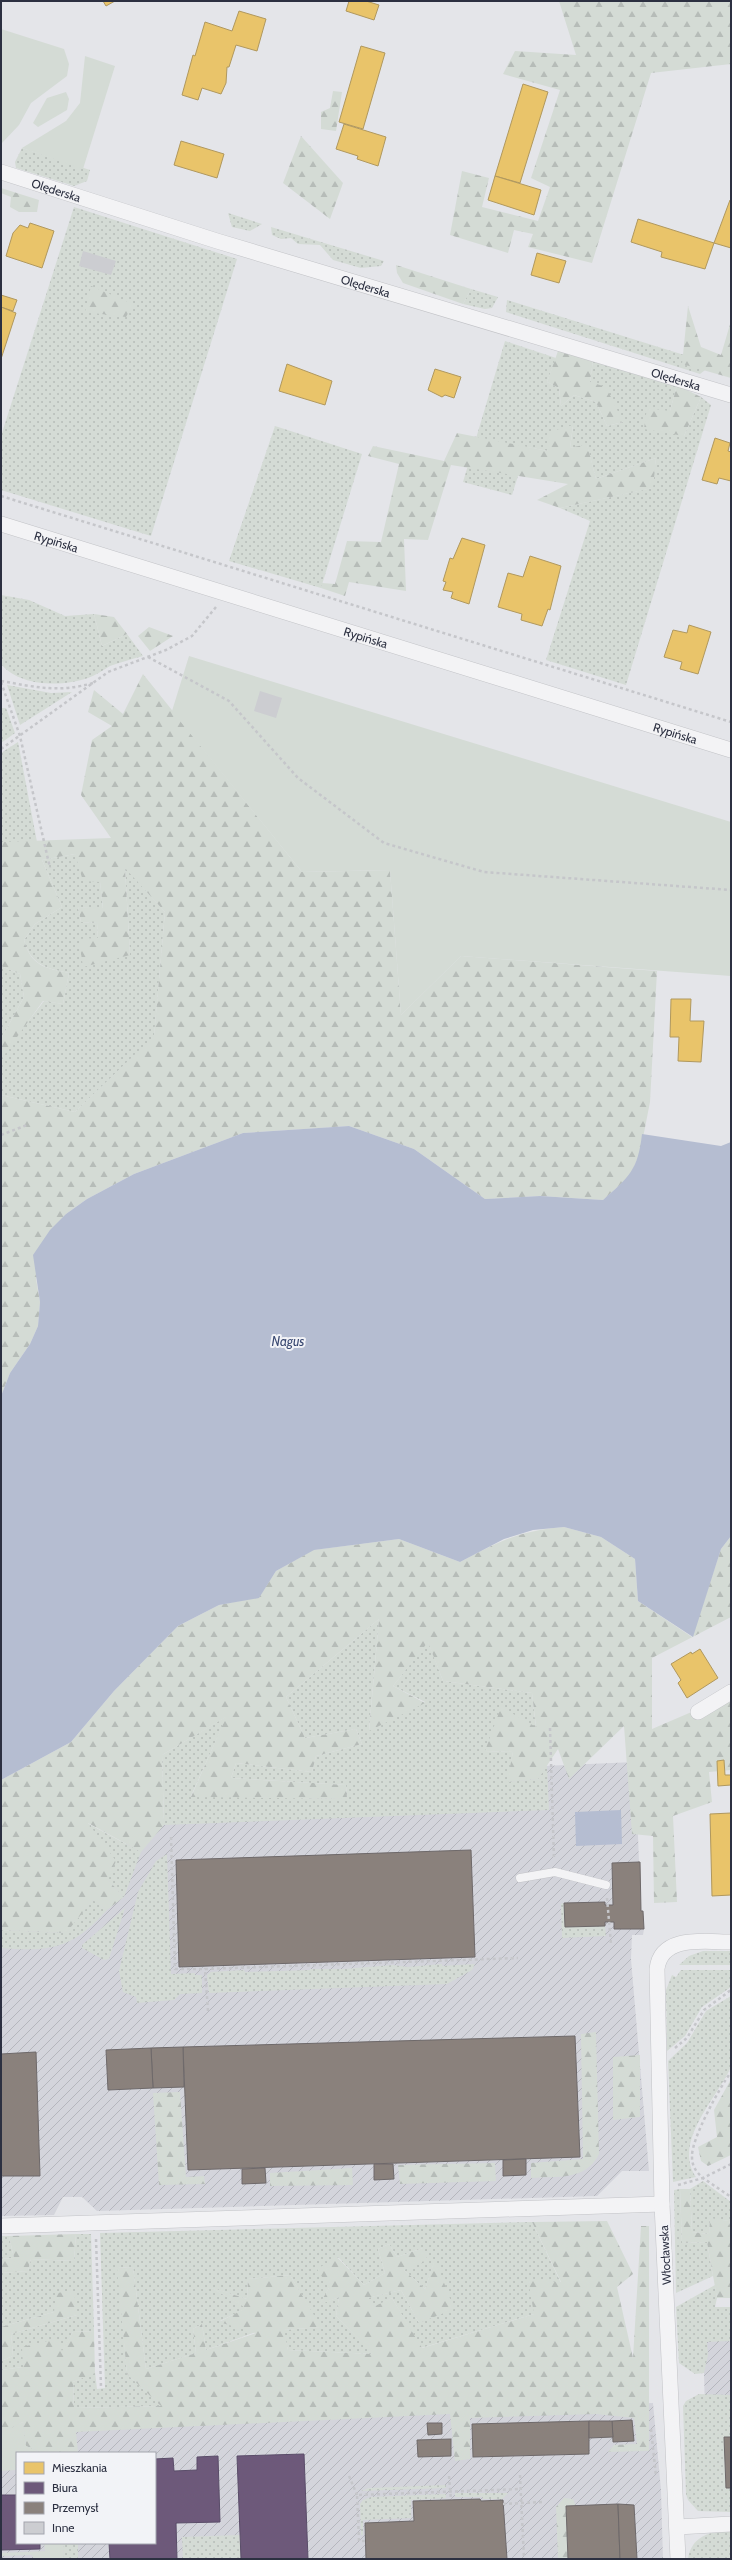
<svg xmlns="http://www.w3.org/2000/svg" width="732" height="2560" viewBox="0 0 732 2560" font-family="Cabin,sans-serif">
  <defs>
    <pattern id="industrial-furrows" width="10" height="10" patternUnits="userSpaceOnUse"><rect width="10" height="10" fill="#d3d4db"/><path d="M-1 1l2-2M0 10L10 0M9 11l2-2" fill="none" stroke="#b5b6bd"/></pattern>
    <pattern id="grass-dots" width="8" height="8" patternUnits="userSpaceOnUse"><rect width="8" height="8" fill="#d4dbd5"/><path d="M2 2h.1M6 6h.1" fill="none" stroke="#b6bcb8" stroke-width="1.8" stroke-linecap="round"/></pattern>
    <pattern id="forest-firs" width="22" height="20" patternUnits="userSpaceOnUse"><rect width="22" height="20" fill="#d4dbd5"/><path d="M5 1l3.5 6h-7zM16 11l3.5 6h-7z" fill="#b6bcb8"/></pattern>
  </defs>
  <rect width="100%" height="100%" fill="#e4e5e9"/>
  <g fill="url(#industrial-furrows)" fill-rule="evenodd">
    <polygon points="635,1762 641,1911 643,1911 644,1929 643,1935 632,1935 631,1959 649,2171 622,2171 597,2196 97,2211 82,2197 63,2197 54,2215 1,2216 1,1937 159,1819 543,1766"/>
    <polygon points="731,2307 731,2508 708,2508 702,2308"/>
    <path d="M653 2403 661 2490 663 2559H1V2424ZM17 2453H155V2543H17Z"/>
  </g>
  <g fill="url(#grass-dots)">
    <polygon points="22,148 90,170 87,181 74,186 16,168 15,162"/>
    <polygon points="74,207 237,259 151,536 1,490 1,436"/>
    <polygon points="228,213 262,224 250,231 232,227"/>
    <polygon points="271,227 384,261 381,266 361,268 333,260 320,245 298,244 291,238 281,239 272,235"/>
    <polygon points="471,289 498,297 492,308 485,309 463,304"/>
    <polygon points="507,300 710,363 709,367 700,374 506,312"/>
    <polygon points="505,341 556,358 547,382 559,388 561,406 574,395 596,402 607,426 623,422 590,382 593,360 677,385 670,411 684,436 701,397 711,405 626,685 546,660 590,521 560,508 652,488 656,458 596,479 587,445 570,448 573,426 548,451 527,447 512,495 463,482"/>
    <polygon points="275,426 362,454 321,588 229,561"/>
    <path d="M1 595 29 600 65 616 94 614 102 646 127 634 143 656C132 659 121 662 110 666 103 670 96 675 88 678 62 687 20 687 1 664Z"/>
    <polygon points="7,685 51,693 72,692 20,725"/>
    <polygon points="1,708 6,708 15,733 1,743"/>
    <polygon points="18,742 37,842 1,842 1,753"/>
    <path d="M75 854 100 881 103 909 78 907 81 922 97 923 98 938 130 955 125 867 165 912 154 1037 75 1112 1 1095V1056L44 1001 63 1004 69 973C45 968 31 965 24 940L35 924 62 907 42 860Z"/>
    <polygon points="1,966 20,974 24,997 1,1039"/>
    <polygon points="379,1619 369,1730 425,1702 393,1686 428,1641 443,1681 532,1693 536,1728 485,1751 513,1752 508,1782 538,1779 547,1765 549,1810 164,1825 162,1755 227,1716 191,1796 347,1799 346,1785 231,1778 236,1763 312,1772 316,1756 362,1744 356,1729 305,1738 286,1697"/>
    <polygon points="87,1823 141,1852 124,1897 108,1880"/>
    <polygon points="167,1854 171,1974 195,1973 195,1975 202,1975 202,1993 180,1994 174,2000 137,2003 136,1997 123,1992 119,1971 138,1892 156,1861"/>
    <path d="M93 1900 107 1910C72 1949 51 1952 1 1948V1930L65 1933Z"/>
    <polygon points="564,1903 565,1927 605,1926 606,1936 562,1938 561,1904"/>
    <polygon points="125,1908 109,1959 104,1960 82,1948 82,1945"/>
    <polygon points="703,1951 731,1951 731,1965 679,1965 689,1956"/>
    <polygon points="442,1964 442,1966 475,1964 472,1970 447,1984 209,1993 207,1975 211,1972 244,1970 245,1972 310,1970 310,1969 344,1969 393,1965 408,1967"/>
    <polygon points="681,1970 731,1970 731,1987 702,2007 685,2036 667,2051 666,1990 672,1975 676,1977"/>
    <path d="M731 1996C731 2006 732 2062 731 2067 717 2098 672 2142 696 2177L673 2182 668 2061 687 2043 706 2011Z"/>
    <polygon points="703,2181 731,2202 731,2230 729,2221 710,2219 709,2234 692,2232 690,2189"/>
    <polygon points="680,2189 682,2243 707,2242 713,2276 676,2293 674,2190"/>
    <polygon points="532,2222 561,2283 534,2314 421,2348 392,2298 373,2308 367,2298 401,2290 419,2323 435,2260 425,2289 404,2270 423,2248 397,2257 389,2244 378,2249 385,2273 364,2285 338,2257 329,2288 320,2304 339,2297 336,2316 374,2354 288,2350 283,2330 320,2327 290,2275 248,2279 247,2299 212,2288 247,2308 220,2321 256,2332 206,2350 202,2324 193,2329 196,2353 146,2369 133,2267 118,2268 127,2374 162,2406 74,2408 73,2382 95,2372 97,2389 105,2388 100,2233"/>
    <polygon points="76,2234 91,2234 94,2331 73,2332 62,2352 23,2367 1,2370 1,2361 13,2356 11,2334 77,2315 54,2312 1,2327 1,2273 28,2271 31,2259 74,2261"/>
    <polygon points="1,2236 9,2236 14,2258 1,2259"/>
    <polygon points="715,2285 717,2298 715,2307 731,2307 731,2341 707,2342 708,2355 704,2373 695,2374 679,2363 676,2307"/>
    <polygon points="699,2394 731,2395 731,2437 724,2437 726,2487 731,2488 731,2512 698,2511 688,2500 686,2494 683,2406 686,2401"/>
    <polygon points="446,2485 446,2488 361,2491 369,2488"/>
    <polygon points="455,2493 508,2493 502,2499 483,2499 482,2497 455,2497"/>
    <polygon points="446,2494 446,2498 411,2500 411,2518 363,2520 363,2535 361,2535 360,2504 363,2500 371,2497"/>
    <path d="M731 2530V2559H688C691 2536 711 2531 731 2530Z"/>
    <polygon points="240,2535 241,2559 183,2559 182,2537"/>
    <polygon points="63,2543 78,2543 78,2559 64,2559"/>
  </g>
  <g fill="url(#forest-firs)">
    <polygon points="559,1 731,1 731,64 651,73 592,263 528,247 533,234 514,230 508,253 450,235 462,171 489,178 482,207 538,221 550,187 531,178 560,90 503,74 515,51 576,55"/>
    <polygon points="333,91 342,92 336,131 321,129 321,112 330,108"/>
    <polygon points="301,136 343,183 330,219 283,183"/>
    <polygon points="1,188 39,200 37,212 19,212 10,207 11,197 1,193"/>
    <polygon points="396,265 471,289 463,304 403,283 397,273"/>
    <polygon points="91,286 133,304 126,317 85,312"/>
    <polygon points="688,306 701,347 721,355 731,321 731,378 682,364"/>
    <polygon points="558,351 593,360 590,382 606,387 623,422 607,426 596,402 574,395 561,406 559,388 547,382"/>
    <polygon points="677,385 701,397 684,436 644,429 647,408 670,411"/>
    <polygon points="573,425 570,448 587,444 596,479 656,458 653,488 560,508 537,500 568,484 451,465 428,540 404,539 406,591 349,582 345,596 321,588 322,583 335,584 347,541 381,542 399,464 368,456 373,446 444,461 457,433 548,451 549,432"/>
    <polygon points="94,614 114,617 127,634 102,646"/>
    <polygon points="149,627 173,636 150,651 138,636"/>
    <path d="M143 674 302 872 390 870 401 1015 461 956 657 971 650 1102 640 1153 630 1176 603 1200 540 1196 485 1199 414 1149 349 1126 243 1133 134 1174 87 1199 66 1214 36 1279 40 1302 38 1326 30 1344 10 1373 1 1396V1095L75 1112 154 1036 165 912 125 868 130 955 83 967 79 939 98 938 97 923 81 922 78 907 103 908 100 882 83 881 75 854 42 860 62 907 35 924 24 940C31 966 45 968 69 973L63 1004 43 1001 2 1058 1 1039 24 997 20 974 1 966V842L111 838 81 795 92 740 112 726 88 712 94 690 123 714Z"/>
    <path d="M564 1527 601 1537 635 1559 638 1601 692 1637 721 1549 731 1536V1617L652 1658V1729L731 1695V1770L709 1772 712 1802 673 1816 677 1902 654 1903 653 1836 632 1834 624 1726 569 1779 558 1749 538 1779 507 1782 513 1752 485 1751 501 1707 536 1727 532 1693 443 1681 428 1642 393 1686 425 1703 369 1731 379 1619 286 1697 305 1738 356 1729 362 1744 316 1756 312 1772 236 1763 231 1778 346 1785 347 1799 191 1797 226 1717 162 1755 164 1825 141 1852 88 1823 116 1861 108 1880 124 1897 107 1910 93 1900 66 1933 1 1930V1780L71 1742 114 1691 178 1626 219 1605 259 1597 276 1571 313 1550 399 1539 460 1562C500 1541 518 1531 564 1527Z"/>
    <path d="M596 2032 599 2154C586 2181 557 2176 531 2178V2163L583 2159 581 2034Z"/>
    <polygon points="640,2055 640,2117 613,2120 613,2057"/>
    <polygon points="731,2079 731,2155 708,2166 701,2161 698,2147 717,2137 714,2110"/>
    <polygon points="180,2092 186,2177 204,2176 205,2184 159,2185 153,2093"/>
    <polygon points="495,2163 496,2181 400,2184 398,2165"/>
    <polygon points="352,2168 353,2185 270,2186 270,2173"/>
    <polygon points="680,2189 690,2189 692,2232 709,2234 710,2218 729,2221 731,2230 731,2298 717,2298 707,2242 682,2243"/>
    <polygon points="607,2221 633,2274 617,2287 633,2358 641,2226 649,2226 649,2451 608,2452 614,2445 637,2444 634,2418 596,2414 470,2418 470,2459 455,2461 450,2414 76,2432 78,2453 43,2453 26,2446 23,2422 1,2433 1,2370 23,2367 22,2347 56,2339 62,2351 73,2332 94,2331 95,2373 73,2382 74,2408 161,2406 127,2374 117,2268 133,2267 146,2369 196,2353 193,2329 202,2324 206,2350 256,2333 219,2322 246,2308 210,2287 247,2299 248,2279 290,2275 321,2327 284,2330 288,2350 373,2354 336,2316 339,2297 319,2305 329,2288 317,2269 337,2257 364,2285 385,2273 378,2249 389,2244 397,2257 423,2248 428,2261 404,2270 425,2289 435,2259 454,2309 419,2323 401,2290 368,2298 373,2307 392,2298 422,2348 534,2314 528,2279 561,2282 532,2222"/>
    <polygon points="76,2234 74,2261 31,2259 28,2271 1,2273 1,2259 14,2258 9,2236"/>
    <polygon points="74,2291 77,2315 11,2334 13,2356 1,2361 1,2327 54,2312 56,2293"/>
    <polygon points="564,2498 573,2499 576,2506 566,2506 568,2559 558,2559 556,2507"/>
  </g>
  <g fill="#d4dbd5">
    <polygon points="1,29 64,49 69,64 67,76 31,103 19,125 2,143"/>
    <polygon points="85,56 115,66 83,169 22,148 66,121 80,103"/>
    <polygon points="66,92 69,99 67,110 38,127 33,123 47,98"/>
    <polygon points="189,656 731,822 731,976 461,956 401,1015 390,870 302,872 172,711"/>
    <polygon points="23,2422 26,2446 43,2453 16,2452 16,2470 1,2471 1,2433"/>
    <polygon points="44,2543 63,2543 64,2559 34,2559 32,2555 1,2556 1,2553 45,2551"/>
  </g>
  <g fill="#b5bdd1">
    <path d="M349 1126 414 1149 485 1199 540 1196 603 1200C629 1177 638 1170 642 1134L721 1146 731 1142V1536L721 1549 693 1637 638 1601 635 1559 601 1537 564 1527 533 1530 504 1539 460 1562 399 1539 314 1550 276 1571 259 1598 219 1605 178 1626 114 1691 71 1742 1 1780V1396L10 1373 30 1344 38 1326 40 1302 33 1255 50 1230 66 1214 87 1199 134 1174 243 1133Z"/>
    <polygon points="621,1810 622,1844 576,1846 575,1812"/>
  </g>
  <g fill="#e9c46a" stroke="#b0985e">
    <polygon points="103,1 115,1 106,6"/>
    <polygon points="349,1 366,1 379,5 374,20 346,11"/>
    <polygon points="239,11 266,19 257,51 236,45 229,67 227,67 226,83 221,94 202,88 198,100 182,95 193,55 195,56 205,22 232,31"/>
    <polygon points="361,46 385,53 363,129 339,122"/>
    <polygon points="523,84 548,92 520,183 495,176"/>
    <polygon points="344,124 386,137 378,166 357,159 358,156 336,149"/>
    <polygon points="181,141 224,154 217,178 174,165"/>
    <polygon points="495,176 541,190 534,215 488,200"/>
    <polygon points="730,200 731,201 731,248 714,243"/>
    <polygon points="638,219 714,243 705,269 661,257 662,252 631,242"/>
    <polygon points="30,223 54,231 42,268 6,256 13,233 20,225 28,228"/>
    <polygon points="537,253 566,261 559,283 531,275"/>
    <polygon points="1,295 17,300 13,311 1,307"/>
    <polygon points="1,307 16,313 1,359"/>
    <polygon points="287,364 332,381 325,405 279,391"/>
    <polygon points="435,369 461,377 454,398 445,395 442,397 428,390"/>
    <polygon points="715,438 730,443 728,451 731,452 731,481 719,478 717,484 702,480"/>
    <polygon points="462,538 485,545 469,604 451,598 453,592 443,590 446,582 443,581 450,558 453,559"/>
    <polygon points="530,556 561,566 550,610 548,609 542,626 521,620 522,614 498,607 508,573 523,577"/>
    <polygon points="689,625 711,632 698,674 680,669 682,662 664,657 673,630 687,633"/>
    <polygon points="671,999 691,999 690,1021 704,1021 701,1062 678,1061 679,1037 670,1037"/>
    <polygon points="700,1649 718,1678 687,1698 678,1683 681,1680 671,1664 691,1652 692,1654"/>
    <polygon points="724,1760 725,1775 731,1775 731,1785 718,1786 717,1761"/>
    <polygon points="731,1813 731,1895 712,1896 710,1814"/>
  </g>
  <g fill="#6d597a" stroke="#5a4d69">
    <polygon points="304,2454 308,2559 241,2559 237,2456"/>
    <polygon points="218,2456 220,2522 176,2523 177,2559 110,2559 109,2543 155,2543 155,2459 173,2458 174,2471 197,2470 197,2457"/>
    <polygon points="1,2495 17,2495 17,2543 40,2543 40,2549 1,2550"/>
  </g>
  <g fill="#8a817c" stroke="#6e696a">
    <polygon points="471,1850 475,1957 179,1967 176,1860"/>
    <polygon points="640,1862 641,1911 643,1911 644,1929 614,1929 614,1922 605,1922 605,1926 565,1927 564,1903 605,1902 605,1905 613,1905 612,1863"/>
    <polygon points="575,2036 580,2157 188,2170 183,2047"/>
    <polygon points="183,2047 184,2087 153,2088 151,2048"/>
    <polygon points="151,2048 153,2088 108,2090 106,2050"/>
    <polygon points="36,2052 40,2176 1,2176 1,2054"/>
    <polygon points="526,2159 526,2175 503,2176 503,2160"/>
    <polygon points="374,2164 393,2164 394,2179 374,2180"/>
    <polygon points="265,2168 266,2183 242,2184 242,2169"/>
    <polygon points="632,2420 634,2441 613,2442 612,2421"/>
    <polygon points="589,2421 589,2454 473,2457 472,2424"/>
    <polygon points="589,2421 612,2421 613,2437 589,2438"/>
    <polygon points="427,2423 442,2423 442,2434 428,2435"/>
    <polygon points="724,2437 731,2437 731,2488 726,2488"/>
    <polygon points="451,2439 451,2456 418,2457 417,2440"/>
    <polygon points="480,2499 481,2501 503,2500 507,2559 366,2559 365,2523 414,2521 413,2501"/>
    <polygon points="618,2504 620,2559 568,2559 566,2506"/>
    <polygon points="618,2504 634,2505 637,2559 620,2559"/>
  </g>
  <g fill="#cccdd1">
    <polygon points="83,251 116,261 111,275 79,266"/>
    <polygon points="260,691 282,698 276,718 254,711"/>
  </g>
  <g fill="none" stroke-linecap="round" stroke-linejoin="round">
    <g stroke="#c2c3c7" stroke-width="9">
      <polyline id="service" points="520,1878 555,1872 606,1885"/>
    </g>
    <g stroke="#c2c3c7" stroke-width="16">
      <g id="minor">
        <path id="s1" d="M1 172 217 241 731 395"/>
        <path id="s2" d="M1 524 731 750"/>
        <polyline points="698,1712 731,1692"/>
        <polyline points="1,2226 662,2204"/>
        <polyline points="677,2527 731,2524"/>
        <path d="M678 2559 662 2204 657 1969C661 1934 706 1942 731 1942"/>
      </g>
    </g>
    <g stroke="#c5c6ca" stroke-width="2.5" stroke-dasharray="3 3" stroke-linecap="butt">
      <polyline points="1,496 731,722"/>
      <polyline points="148,657 229,701 298,778 384,843 484,872 731,890"/>
      <path d="M1 681C36 687 58 693 93 683"/>
      <polyline points="1,682 20,736 50,868"/>
      <polyline points="1,749 108,672 166,650 192,636 216,607"/>
      <polyline points="1,1135 27,1125"/>
      <polyline points="550,1728 554,1860"/>
      <polyline points="171,1837 175,1969 205,1969"/>
      <polyline points="607,1898 611,1944"/>
      <polyline points="208,2011 205,1969 518,1958"/>
      <polyline points="675,2048 687,2038 704,2010 731,1990"/>
      <polyline points="731,2164 703,2178 731,2197"/>
      <path d="M678 2185 703 2178C696 2172 692 2166 692 2157 691 2139 720 2087 731 2072"/>
      <polyline points="96,2239 101,2387"/>
      <polyline points="651,2429 656,2476"/>
      <polyline points="520,2475 524,2559"/>
      <polyline points="349,2476 357,2495"/>
      <polyline points="449,2476 451,2500"/>
      <polyline points="503,2504 543,2502"/>
      <polyline points="365,2541 359,2541 357,2495 521,2489"/>
    </g>
    <use href="#service" stroke="#f3f3f5" stroke-width="8"/>
    <use href="#minor" stroke="#f3f3f5" stroke-width="15"/>
  </g>
  <g text-anchor="middle" dominant-baseline="central" stroke-width="4" stroke-linejoin="round" paint-order="stroke">
    <g font-size="12" fill="#2c3041" stroke="#f2f3f7">
      <text stroke="none"><textPath href="#s1" startOffset="58">Olęderska</textPath></text>
      <text stroke="none"><textPath href="#s1" startOffset="382">Olęderska</textPath></text>
      <text stroke="none"><textPath href="#s1" startOffset="706">Olęderska</textPath></text>
      <text stroke="none"><textPath href="#s2" startOffset="58">Rypińska</textPath></text>
      <text stroke="none"><textPath href="#s2" startOffset="382">Rypińska</textPath></text>
      <text stroke="none"><textPath href="#s2" startOffset="706">Rypińska</textPath></text>
      <text transform="translate(665 2255) rotate(-93)">Włocławska</text>
    </g>
    <g font-size="13" font-style="italic" fill="#394871" stroke="#f2f3f7">
      <text x="288" y="1341">Nagus</text>
    </g>
  </g>
  <rect width="732" height="2560" fill="none" stroke="#2c3041" stroke-width="4"/>
  <rect x="16" y="2452" width="140" height="92" fill="#f2f3f7" stroke="#a3a5ae"/>
  <rect x="24" y="2462" width="20" height="12" fill="#e9c46a" stroke="#a3a5ae"/>
  <text x="52" y="2472" font-size="12" fill="#2c3041">Mieszkania</text>
  <rect x="24" y="2482" width="20" height="12" fill="#6d597a" stroke="#a3a5ae"/>
  <text x="52" y="2492" font-size="12" fill="#2c3041">Biura</text>
  <rect x="24" y="2502" width="20" height="12" fill="#8a817c" stroke="#a3a5ae"/>
  <text x="52" y="2512" font-size="12" fill="#2c3041">Przemysł</text>
  <rect x="24" y="2522" width="20" height="12" fill="#cccdd1" stroke="#a3a5ae"/>
  <text x="52" y="2532" font-size="12" fill="#2c3041">Inne</text>
</svg>
